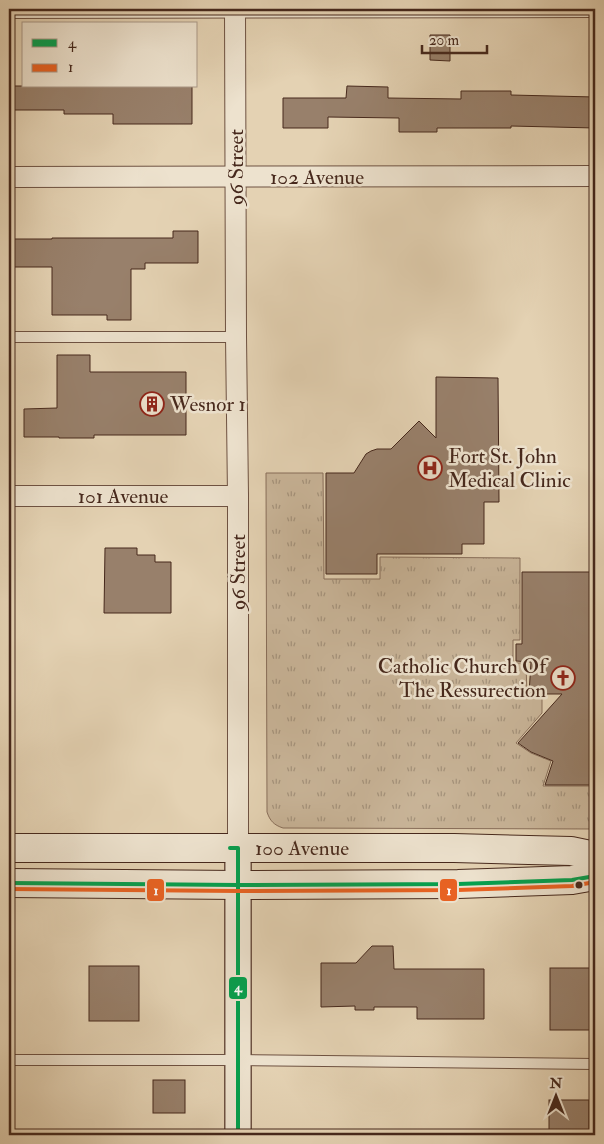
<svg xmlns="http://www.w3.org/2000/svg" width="604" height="1144" viewBox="0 0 604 1144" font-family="'IM FELL Double Pica',serif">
  <defs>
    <pattern id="grass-tufts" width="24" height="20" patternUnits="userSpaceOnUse" patternTransform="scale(1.25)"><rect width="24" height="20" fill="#c9b599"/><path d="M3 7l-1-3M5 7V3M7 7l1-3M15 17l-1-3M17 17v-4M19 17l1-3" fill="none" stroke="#a5937c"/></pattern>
  </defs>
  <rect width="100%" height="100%" fill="#e4d2b3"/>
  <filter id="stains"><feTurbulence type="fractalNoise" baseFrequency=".004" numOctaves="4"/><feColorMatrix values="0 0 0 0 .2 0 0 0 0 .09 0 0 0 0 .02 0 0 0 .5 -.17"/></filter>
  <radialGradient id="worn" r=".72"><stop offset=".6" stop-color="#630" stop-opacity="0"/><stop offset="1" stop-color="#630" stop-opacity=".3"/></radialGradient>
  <path fill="url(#grass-tufts)" stroke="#886e5a" d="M266 473H323L324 579H380V557L520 558V640H513V663H526L527 696 542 697V713L516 743 531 753 551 761 543 786H595V829L283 828C274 825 270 821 267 812Z"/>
  <g fill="#98806b" stroke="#46281c">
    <polygon points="430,35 450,35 450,61 430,60"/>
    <polygon points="10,86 192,86 192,124 113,124 113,114 64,114 64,110 10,110"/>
    <polygon points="347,86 388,87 388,98 461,99 461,91 511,91 511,95 595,97 595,128 511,126 511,128 437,128 437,132 399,132 399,118 328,117 328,128 283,128 283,98 346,98"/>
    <polygon points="173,231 198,231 198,263 145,263 145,269 131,269 131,320 107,320 107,315 52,315 52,267 9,267 9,239 52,239 52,238 173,238"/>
    <polygon points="57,355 90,355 90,372 186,372 186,435 94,435 94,438 59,438 59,437 24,437 24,409 57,408"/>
    <polygon points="436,377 498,378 499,502 484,502 484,544 462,544 462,554 377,554 377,574 326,574 326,473 354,473 366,454 371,451 377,449 391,449 419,421 436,438"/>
    <polygon points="105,548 137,548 137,555 155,555 155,562 171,562 171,613 104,613"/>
    <polygon points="522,572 595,572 595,785 545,785 553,761 531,752 518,743 562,694 529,694 531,662 516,661 516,644 522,644"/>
    <polygon points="372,946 393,946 394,969 484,969 484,1019 417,1019 417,1007 374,1007 374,1010 355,1010 355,1006 321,1007 321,963 356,963"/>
    <rect x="89" y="966" width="50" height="55"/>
    <rect x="550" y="968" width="45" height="62"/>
    <rect x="153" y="1080" width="32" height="33"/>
    <rect x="549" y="1100" width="40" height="35"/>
  </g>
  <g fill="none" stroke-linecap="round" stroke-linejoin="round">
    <g stroke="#6e5242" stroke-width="12">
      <g id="service">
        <polyline points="9,13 595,12"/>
        <polyline points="9,337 236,337"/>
        <polyline points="9,1060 238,1060 595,1064"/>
      </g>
    </g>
    <g stroke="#6e5242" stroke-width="22">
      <g id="minor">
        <polyline points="235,9 236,337 238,496 238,848"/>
        <polyline points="9,177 595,176"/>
        <polyline points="9,496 238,496"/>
      </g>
    </g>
    <g stroke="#6e5242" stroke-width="28">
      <polyline id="tertiary" points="238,1135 238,848"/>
    </g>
    <g stroke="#46281c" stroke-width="30">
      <g id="secondary">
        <polyline points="9,848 454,848 571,851 595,856"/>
        <polyline points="9,883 238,885 458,884 572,880 595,876"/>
      </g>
    </g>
    <use href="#service" stroke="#ede2ce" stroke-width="10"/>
    <use href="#minor" stroke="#ede2ce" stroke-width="20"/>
    <use href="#tertiary" stroke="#ede2ce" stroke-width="25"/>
    <use href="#secondary" stroke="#ede2ce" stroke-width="28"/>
    <g stroke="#ede2ce" stroke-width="8">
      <g id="bus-1">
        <polyline points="230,848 238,848 238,1135"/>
        <polyline points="9,883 238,885 458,884 572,880 595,876"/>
      </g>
    </g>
    <g stroke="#ede2ce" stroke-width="8">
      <polyline id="bus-2" points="9,889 238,891 458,890 572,886 595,882"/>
    </g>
    <use href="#bus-1" stroke="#04a04e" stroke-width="4"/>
    <use href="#bus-2" stroke="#e96222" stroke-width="4"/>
  </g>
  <defs>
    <g id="building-ring" transform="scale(1.25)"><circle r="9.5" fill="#ede2ce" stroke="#8f2418" stroke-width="1.5"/><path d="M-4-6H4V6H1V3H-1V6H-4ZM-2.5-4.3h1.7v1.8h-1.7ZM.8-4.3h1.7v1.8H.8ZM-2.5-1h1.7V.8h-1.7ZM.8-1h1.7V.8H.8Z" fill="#8f2418"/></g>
    <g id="hospital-ring" transform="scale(1.25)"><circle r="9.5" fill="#ede2ce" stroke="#8f2418" stroke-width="1.5"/><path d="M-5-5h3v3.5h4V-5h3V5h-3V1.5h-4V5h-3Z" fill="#8f2418"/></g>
    <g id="church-ring" transform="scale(1.25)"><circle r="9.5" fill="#ede2ce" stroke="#8f2418" stroke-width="1.5"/><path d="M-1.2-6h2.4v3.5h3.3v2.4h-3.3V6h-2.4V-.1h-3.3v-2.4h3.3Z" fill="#8f2418"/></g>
  </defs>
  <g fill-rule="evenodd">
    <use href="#building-ring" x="152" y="404"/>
    <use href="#hospital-ring" x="430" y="468"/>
    <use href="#church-ring" x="563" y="678"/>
  </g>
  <circle fill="#46281c" stroke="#ede2ce" stroke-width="2" cx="579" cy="885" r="4.5"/>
  <g text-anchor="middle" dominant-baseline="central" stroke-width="5" stroke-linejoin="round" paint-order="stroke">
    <g font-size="21" fill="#46281c" stroke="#ede2ce">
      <text transform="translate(236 167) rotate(-90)">96 Street</text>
      <text x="317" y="177">102 Avenue</text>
      <text x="123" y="496">101 Avenue</text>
      <text transform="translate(238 572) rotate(-90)">96 Street</text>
      <text x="302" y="848">100 Avenue</text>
    </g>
    <g font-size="21" fill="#46281c" stroke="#ede2ce" text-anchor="start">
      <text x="170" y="404">Wesnor 1</text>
      <text x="448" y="456">Fort St. John<tspan x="448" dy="24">Medical Clinic</tspan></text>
      <text x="546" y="666" text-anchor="end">Catholic Church Of<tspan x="546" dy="24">The Ressurection</tspan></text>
    </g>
  </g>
  <g stroke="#ede2ce" stroke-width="2">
    <rect x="439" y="878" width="19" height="24" rx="5" fill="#e96222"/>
    <rect x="146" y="878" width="19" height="24" rx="5" fill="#e96222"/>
    <rect x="228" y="976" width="20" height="24" rx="5" fill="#04a04e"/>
  </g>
  <g font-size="14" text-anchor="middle" font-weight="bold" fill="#fff">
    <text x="449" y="895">1</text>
    <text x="156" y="895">1</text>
    <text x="238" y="992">4</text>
  </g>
  <rect width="604" height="1144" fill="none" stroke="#e4d2b3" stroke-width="30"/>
  <rect x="10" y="10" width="584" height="1124" fill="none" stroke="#46281c" stroke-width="2.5"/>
  <rect x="15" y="15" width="574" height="1114" fill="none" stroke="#46281c"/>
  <rect x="22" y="22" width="175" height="65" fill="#ede2ce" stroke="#aa9887"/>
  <rect x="32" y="39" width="25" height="8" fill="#04a04e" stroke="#aa9887"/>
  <text x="68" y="48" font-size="15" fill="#46281c">4</text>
  <rect x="32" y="64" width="25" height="8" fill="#e96222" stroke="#aa9887"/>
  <text x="68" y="72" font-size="15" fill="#46281c">1</text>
  <g transform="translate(556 1096)" stroke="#ede2ce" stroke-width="4" paint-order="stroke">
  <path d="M0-4L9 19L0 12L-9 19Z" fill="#46281c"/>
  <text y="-8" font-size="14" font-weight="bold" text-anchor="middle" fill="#46281c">N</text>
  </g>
  <path d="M422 45v8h65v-8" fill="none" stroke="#46281c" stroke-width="2.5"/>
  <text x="429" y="45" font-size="15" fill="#46281c" stroke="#ede2ce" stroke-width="4" paint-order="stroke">20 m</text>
  <rect width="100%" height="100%" filter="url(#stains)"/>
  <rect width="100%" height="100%" fill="url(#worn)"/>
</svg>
